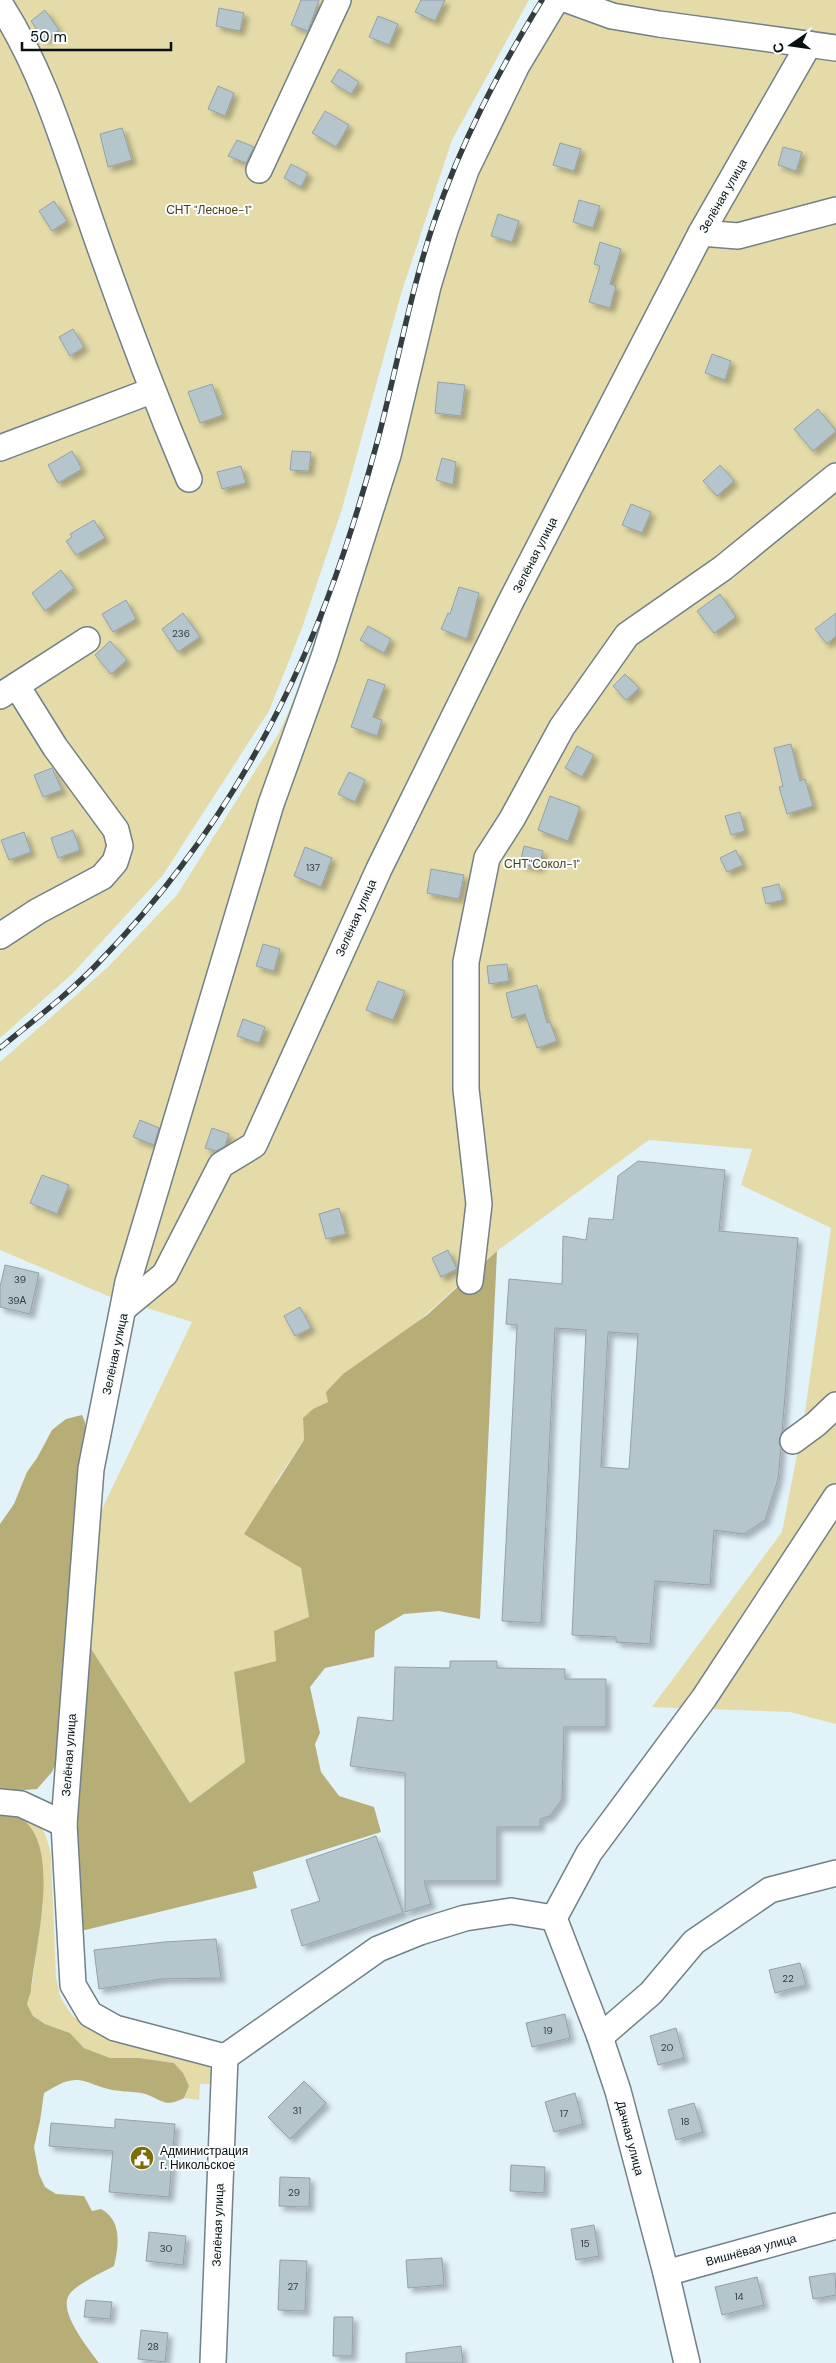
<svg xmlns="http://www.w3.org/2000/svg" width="836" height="2363" viewBox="0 0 836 2363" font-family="'DM Sans',sans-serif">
  <defs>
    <filter id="shadow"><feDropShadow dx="4.5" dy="4.5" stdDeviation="2.5" flood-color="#0004"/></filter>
  </defs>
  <rect width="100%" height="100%" fill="#e2f2f9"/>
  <g fill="#e4dba8">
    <polygon points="0,0 529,0 452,140 401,294 342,509 302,628 269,711 163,875 72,974 0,1038"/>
    <polygon points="550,0 836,0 836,1724 790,1712 652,1707 782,1532 804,1419 831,1228 741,1185 752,1149 649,1140 497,1251 328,1402 303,1418 304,1440 275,1483 301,1568 309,1617 276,1661 234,1673 245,1762 190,1803 90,1647 101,1511 192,1322 108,1296 0,1250 0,1062 107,968 177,895 279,733 326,628 414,322"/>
    <path d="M0 1813C35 1819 43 1817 51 1855L56 1978 61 1999 73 2016 95 2033 120 2043 182 2052 206 2062 213 2074V2084H200L199 2100 184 2098 189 2086 174 2063 139 2058H110L84 2048 70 2033 45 2024 33 2016 27 2004 31 1991 43 1904Z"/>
  </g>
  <g fill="#b7ae77">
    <polygon points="497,1251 480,1619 439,1611 404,1614 375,1631 374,1657 325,1668 310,1687 320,1733 315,1744 321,1772 339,1796 374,1807 381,1832 253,1872 257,1888 77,1932 72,1833 90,1647 190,1803 245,1762 234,1672 276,1661 274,1631 309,1617 301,1568 244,1534 304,1440 303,1418 313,1409 328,1402 326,1392 343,1374 427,1315"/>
    <polygon points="82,1415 85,1422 87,1443 58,1758 52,1772 37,1789 0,1792 0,1524 14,1504 27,1472 37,1458 52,1430 66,1419"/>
    <path d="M0 1813C5 1814 14 1814 19 1817 64 1843 34 1950 31 1991L27 2004 33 2016 45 2024 70 2033 84 2048 110 2058H139L174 2063 183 2073 189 2086 184 2098C166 2107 165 2102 148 2095 139 2091 130 2093 121 2091 83 2087 84 2067 44 2093L40 2121 34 2147 39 2174 45 2187 56 2194 84 2196 92 2211 101 2209C122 2220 119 2245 114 2266 103 2272 75 2285 69 2295 58 2312 89 2349 99 2363H0Z"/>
  </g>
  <g fill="#b5c5cc" stroke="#93a1a9" fill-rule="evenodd" filter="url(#shadow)">
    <polygon points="301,0 319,0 308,31 291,25"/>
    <polygon points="421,0 445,0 435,21 415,12"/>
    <polygon points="219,8 244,13 240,31 216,26"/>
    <polygon points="45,10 59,30 44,40 31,21"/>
    <polygon points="378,16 398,24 389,45 369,37"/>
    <polygon points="339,69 359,82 351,94 331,82"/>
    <polygon points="218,86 234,93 225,116 208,109"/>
    <polygon points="325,111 349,125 336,147 312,133"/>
    <polygon points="122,128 132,160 108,167 100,134"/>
    <polygon points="237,140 254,147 246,163 228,156"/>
    <polygon points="560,143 581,149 574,171 553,165"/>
    <polygon points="783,147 802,152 796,171 778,165"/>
    <polygon points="291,164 308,173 301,187 284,178"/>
    <polygon points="579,200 600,206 593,228 573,222"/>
    <polygon points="54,201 67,221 52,231 39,211"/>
    <polygon points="498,214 519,221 512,242 491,236"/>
    <polygon points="600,242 621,249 610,284 616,286 610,308 589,302 600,266 594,264"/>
    <polygon points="73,329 84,347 70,356 59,337"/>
    <polygon points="712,354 731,361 725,380 705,373"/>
    <polygon points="438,382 465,385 461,416 435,413"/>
    <polygon points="212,384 223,415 200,423 188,392"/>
    <polygon points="818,409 836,431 813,451 794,429"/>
    <polygon points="72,451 82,469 58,483 48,465"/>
    <polygon points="292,451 311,452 309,471 290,470"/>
    <polygon points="442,458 456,462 453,485 436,480"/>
    <polygon points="720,465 734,481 717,496 703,481"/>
    <polygon points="241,466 246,483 222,489 217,472"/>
    <polygon points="631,504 651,512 642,533 622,525"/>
    <polygon points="94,520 105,538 76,555 66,541 72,537 70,534"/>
    <polygon points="61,570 74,588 45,611 32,593"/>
    <polygon points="459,587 479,593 467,639 441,629 448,613 450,614"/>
    <polygon points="720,594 736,617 714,633 697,611"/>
    <polygon points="126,600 136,619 113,632 102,614"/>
    <polygon points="183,613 200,637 178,652 162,629"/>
    <polygon points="836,613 836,636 827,644 815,629"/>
    <polygon points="368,626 391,639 384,653 360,640"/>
    <polygon points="110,641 127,660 111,674 95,655"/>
    <polygon points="625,674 639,688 626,700 613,686"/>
    <polygon points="368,679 385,685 373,717 382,720 377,736 351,727"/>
    <polygon points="791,744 800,781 805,779 813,806 787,814 779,787 783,786 774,748"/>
    <polygon points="577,746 594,755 582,777 565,768"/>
    <polygon points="52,768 62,790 43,797 34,775"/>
    <polygon points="349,772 365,780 355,802 338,794"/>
    <polygon points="550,796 580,807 568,841 538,830"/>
    <polygon points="740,812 745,831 731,835 725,816"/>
    <polygon points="73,830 80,850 58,858 51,838"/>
    <polygon points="24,832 31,852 9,860 1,840"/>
    <polygon points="524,846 543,851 539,868 520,864"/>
    <polygon points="305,847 332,858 321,887 294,876"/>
    <polygon points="736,850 743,865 727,872 720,858"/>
    <polygon points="431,869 464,875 459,899 427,893"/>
    <polygon points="779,884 783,900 766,904 762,888"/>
    <polygon points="263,944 280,949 274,971 256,966"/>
    <polygon points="507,964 509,981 489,984 487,966"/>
    <polygon points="378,981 405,991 393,1020 366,1010"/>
    <polygon points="537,985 547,1023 550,1022 557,1041 537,1048 525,1014 512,1018 506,993"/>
    <polygon points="243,1019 265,1027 259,1043 237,1036"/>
    <polygon points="140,1120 159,1128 154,1145 133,1137"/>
    <polygon points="212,1128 229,1134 225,1146 216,1151 205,1148"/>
    <path d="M638 1161 725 1170 719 1231 798 1238 782 1432 779 1442 781 1448 778 1479 765 1520 744 1534 714 1530 710 1585 655 1581 650 1644 616 1642V1637L572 1635 586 1330 555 1328 541 1623 502 1621 517 1325 506 1324 509 1279 562 1284 563 1236 586 1240 589 1218 613 1220 618 1176ZM608 1332 638 1334 629 1469 601 1467Z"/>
    <polygon points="42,1175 69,1185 57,1214 30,1203"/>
    <polygon points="339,1208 346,1234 326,1239 319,1214"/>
    <polygon points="448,1250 457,1269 441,1277 432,1258"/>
    <polygon points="5,1265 39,1273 30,1314 0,1307 0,1287"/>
    <polygon points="300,1307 311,1328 295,1336 284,1316"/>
    <polygon points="450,1661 497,1661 497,1668 565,1669 565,1679 606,1679 606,1727 564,1727 562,1799 550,1816 540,1819 540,1827 497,1827 497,1881 424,1881 431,1904 405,1912 405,1773 350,1766 358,1717 393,1721 395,1667 450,1668"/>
    <polygon points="376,1836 403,1913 302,1946 291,1910 320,1901 306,1860"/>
    <polygon points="216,1939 221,1978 162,1979 99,1989 94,1950 164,1942"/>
    <polygon points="800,1963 806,1985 775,1993 769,1970"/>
    <polygon points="565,2014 570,2038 532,2047 526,2023"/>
    <polygon points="676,2028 684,2058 658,2065 650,2036"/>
    <polygon points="304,2081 326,2103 290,2139 268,2117"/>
    <polygon points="575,2093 583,2124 554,2132 545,2102"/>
    <polygon points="694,2103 703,2132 676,2140 668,2110"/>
    <polygon points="115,2119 175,2124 169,2197 109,2192 113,2151 49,2146 51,2123 115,2128"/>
    <polygon points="511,2165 545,2167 544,2193 510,2191"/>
    <polygon points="280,2177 310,2178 309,2207 279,2206"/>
    <polygon points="594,2225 599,2256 576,2260 571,2229"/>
    <polygon points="149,2232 186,2236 183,2265 146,2261"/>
    <polygon points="442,2258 444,2285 408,2288 406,2260"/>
    <polygon points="280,2260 307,2261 305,2311 278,2310"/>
    <polygon points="835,2273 836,2295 813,2299 809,2277"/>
    <polygon points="757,2277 764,2305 722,2315 715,2287"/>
    <polygon points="86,2300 112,2302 110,2319 84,2317"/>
    <polygon points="334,2317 353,2317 352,2356 333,2356"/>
    <polygon points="141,2330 168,2333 165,2362 138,2359"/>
    <polygon points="461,2346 463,2363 406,2363 406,2353"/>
  </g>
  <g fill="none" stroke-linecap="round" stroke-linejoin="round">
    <g stroke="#728087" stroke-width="28">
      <g id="minor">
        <polyline points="568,0 612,16 659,24 836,48"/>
        <path d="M0 4C42 69 63 141 88 213 119 303 152 391 189 479"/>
        <polyline points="259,170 338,0"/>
        <polyline points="701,233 738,236 836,210"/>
        <polyline points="0,448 151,391"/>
        <polyline points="0,696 87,640"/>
        <polyline points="0,936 38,911 102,877 115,862 120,846 116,830 55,747 17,686"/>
        <polyline points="470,1281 479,1204 466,1089 466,962 487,858 512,819 562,727 627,635 723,568 836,476"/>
        <polyline points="124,1308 165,1274 221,1165 254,1145 379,869 511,601 701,233 809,44"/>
        <polyline points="793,1441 816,1424 836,1405"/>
        <polyline points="0,1802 21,1804 64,1824"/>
        <polyline points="554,1918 511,1911 465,1918 420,1932 378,1949 225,2057 115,2028 90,2014 73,1985 64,1824 91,1469 128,1282 271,804 324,657 388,455 428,286 445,230 466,170 517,65 556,0"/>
        <polyline points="554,1918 589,1853 704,1698 836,1497"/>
        <polyline points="554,1918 600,2037 618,2091 666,2273 687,2363"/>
        <polyline points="600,2037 651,1993 694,1942 770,1890 836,1873"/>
        <polyline points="666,2273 836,2226"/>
        <polyline points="213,2363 225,2057"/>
      </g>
    </g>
    <use href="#minor" stroke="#fff" stroke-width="25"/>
    <g stroke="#363d40" stroke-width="5.5">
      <path id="rail" d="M0 1048C34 1020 70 993 100 961 214 844 294 703 345 549 357 513 368 476 378 439 397 367 410 293 434 222 461 142 498 72 542 0"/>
    </g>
    <use href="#rail" stroke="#f9fdfe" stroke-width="4" stroke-dasharray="11" stroke-linecap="butt"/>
  </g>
  <defs>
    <g id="civic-disc" transform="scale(1.25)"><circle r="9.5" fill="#7b6d07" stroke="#f9fdfe"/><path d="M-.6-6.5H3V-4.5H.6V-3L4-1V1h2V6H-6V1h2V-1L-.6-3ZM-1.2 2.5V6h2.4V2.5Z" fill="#fff"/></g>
  </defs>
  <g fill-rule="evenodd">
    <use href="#civic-disc" x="142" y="2158"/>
  </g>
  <g text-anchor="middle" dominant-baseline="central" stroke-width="4" stroke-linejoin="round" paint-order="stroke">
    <g font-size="10" fill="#353c40">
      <text x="181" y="633">236</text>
      <text x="313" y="867">137</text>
      <text x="20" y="1279">39</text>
      <text x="17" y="1300">39А</text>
      <text x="788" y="1978">22</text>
      <text x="548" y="2030">19</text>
      <text x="667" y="2047">20</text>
      <text x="297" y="2110">31</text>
      <text x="564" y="2113">17</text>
      <text x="685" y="2121">18</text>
      <text x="294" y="2192">29</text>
      <text x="585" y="2243">15</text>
      <text x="166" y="2248">30</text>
      <text x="293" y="2286">27</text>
      <text x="739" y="2296">14</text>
      <text x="153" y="2346">28</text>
    </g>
    <g font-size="12" fill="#0a0f11" stroke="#f9fdfe">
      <text transform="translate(723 196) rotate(-60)">Зелёная улица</text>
      <text transform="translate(535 555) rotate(-63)">Зелёная улица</text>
      <text transform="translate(356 918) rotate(-66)">Зелёная улица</text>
      <text transform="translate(115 1354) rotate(-78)">Зелёная улица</text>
      <text transform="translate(69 1755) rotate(-86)">Зелёная улица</text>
      <text transform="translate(630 2138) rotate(75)">Дачная улица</text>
      <text transform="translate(218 2225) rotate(-88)">Зелёная улица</text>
      <text transform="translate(751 2250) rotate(-15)">Вишнёвая улица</text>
    </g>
    <g font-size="12" fill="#473f14" stroke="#f9fdfe">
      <text x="209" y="210">СНТ "Лесное-1"</text>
      <text x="542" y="864">СНТ"Сокол-1"</text>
    </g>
    <g font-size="12" fill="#0a0f11" stroke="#f9fdfe" text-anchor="start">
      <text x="160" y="2151">Администрация<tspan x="160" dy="14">г. Никольское</tspan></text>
    </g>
  </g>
  <g transform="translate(791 45) rotate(257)" stroke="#f9fdfe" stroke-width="4" paint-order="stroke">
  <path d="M0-4L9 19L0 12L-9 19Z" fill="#0a0f11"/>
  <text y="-8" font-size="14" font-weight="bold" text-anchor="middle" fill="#0a0f11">С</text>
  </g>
  <path d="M22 42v8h149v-8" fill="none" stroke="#0a0f11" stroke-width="2.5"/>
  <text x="30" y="42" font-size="15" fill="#0a0f11" stroke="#f9fdfe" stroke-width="4" paint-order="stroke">50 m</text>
</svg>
